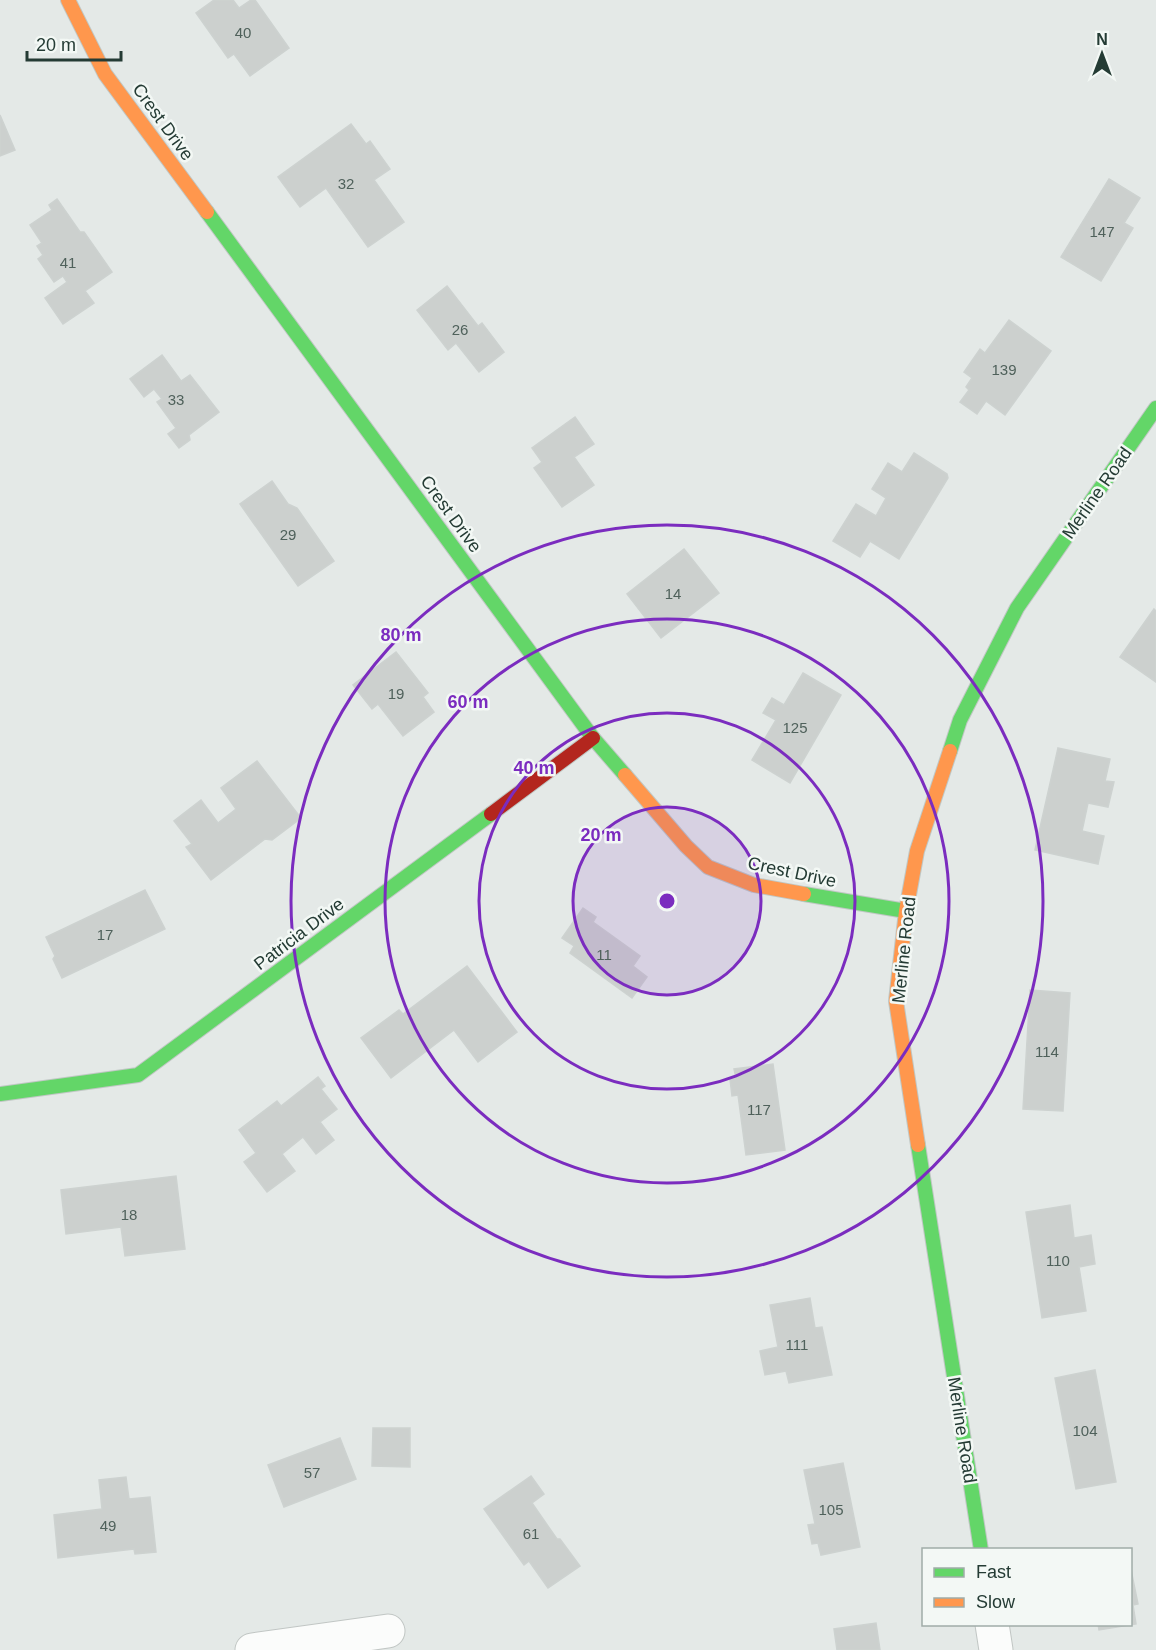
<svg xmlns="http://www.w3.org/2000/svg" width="1156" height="1650" viewBox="0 0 1156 1650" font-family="Arial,sans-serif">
  <rect width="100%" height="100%" fill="#e4e9e7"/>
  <g fill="#ccd0ce" stroke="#cdd2d0" stroke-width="1.5">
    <polygon points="214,0 233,0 239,8 251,0 255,0 289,48 250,76 234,54 228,58 196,13"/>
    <polygon points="0,115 15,150 0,156"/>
    <polygon points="351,124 366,144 370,141 390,169 374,180 404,222 368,247 326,188 300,207 278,177"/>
    <polygon points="1109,179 1140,198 1124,223 1133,228 1101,281 1061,257"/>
    <polygon points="57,199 80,232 84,232 112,272 85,291 94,303 63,324 45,298 67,282 63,276 54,282 38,259 43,255 37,246 42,243 30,225 52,210 49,205"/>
    <polygon points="447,286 478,326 482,323 504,352 479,372 456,343 448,350 417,310"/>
    <polygon points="1009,320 1051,351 1005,415 986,401 977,414 960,402 969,390 966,387 972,378 964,372 980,349 985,353"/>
    <polygon points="162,355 181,381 190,375 219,412 189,435 190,440 179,448 168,434 176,428 157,402 162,399 154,389 144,397 130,379"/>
    <polygon points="575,417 594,444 574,457 594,485 562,507 534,468 542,462 532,448"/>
    <polygon points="914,453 947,474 948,478 899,559 870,541 860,557 833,541 856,504 876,516 886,498 872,489 888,463 902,472"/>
    <polygon points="272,481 288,504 297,508 334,561 298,586 240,504"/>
    <polygon points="684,549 719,593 661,638 627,594"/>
    <polygon points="1154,609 1156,611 1156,682 1120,657"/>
    <polygon points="396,652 428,693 423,697 434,712 403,736 378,704 372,709 353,685"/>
    <polygon points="803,673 841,695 790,783 752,760 776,720 763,713 772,698 784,705"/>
    <polygon points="1058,748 1110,759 1105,781 1114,782 1108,807 1088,803 1082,831 1104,836 1098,864 1035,850"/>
    <polygon points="257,761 301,818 272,840 265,839 211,880 186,847 192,844 174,821 201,800 218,823 236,809 221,788"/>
    <polygon points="145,890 165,929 62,978 53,959 55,956 46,937"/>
    <polygon points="583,908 596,917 593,922 640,956 633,966 647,977 632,998 570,953 574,946 562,938"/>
    <polygon points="467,966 517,1032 478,1062 454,1030 391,1078 361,1038 399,1010 403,1014"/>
    <polygon points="1030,990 1070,993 1063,1111 1023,1109"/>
    <polygon points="773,1064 785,1150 746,1155 738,1095 732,1096 730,1079 736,1078 734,1069"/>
    <polygon points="318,1077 325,1086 321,1089 337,1109 320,1122 334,1140 316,1154 303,1137 282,1154 295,1171 267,1192 244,1162 256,1153 239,1130 277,1101 281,1106"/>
    <polygon points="176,1176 185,1249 125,1256 121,1227 66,1234 61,1190"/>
    <polygon points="1070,1205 1074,1238 1091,1235 1095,1264 1079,1267 1086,1311 1042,1318 1026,1212"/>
    <polygon points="810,1298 815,1328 822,1327 832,1375 789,1383 786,1371 765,1375 760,1351 778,1347 770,1305"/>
    <polygon points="1095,1370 1116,1482 1076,1489 1055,1378"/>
    <polygon points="373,1428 410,1428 410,1467 372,1466"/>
    <polygon points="340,1438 356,1479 284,1507 268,1465"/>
    <polygon points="843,1463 860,1547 821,1555 818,1543 812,1544 808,1525 815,1524 804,1470"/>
    <polygon points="531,1476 544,1494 532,1503 557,1539 560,1539 580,1566 548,1588 529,1561 524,1565 484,1509"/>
    <polygon points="126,1477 129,1499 150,1497 156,1552 135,1554 134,1549 58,1558 54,1515 102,1509 99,1480"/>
    <polygon points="1130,1565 1138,1604 1133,1605 1136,1624 1099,1630 1098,1624 1130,1624"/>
    <polygon points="876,1623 880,1650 837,1650 834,1629"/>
  </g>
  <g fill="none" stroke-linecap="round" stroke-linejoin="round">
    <g stroke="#c1c6c4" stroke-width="35">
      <g id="street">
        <polyline points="992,1624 996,1650"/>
        <polyline points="252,1650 388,1631"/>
      </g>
    </g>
    <g stroke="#c0c7c4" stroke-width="16">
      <g id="fast">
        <polyline points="207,212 593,738 625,775"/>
        <polyline points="950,751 960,720 1017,608 1156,408"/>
        <polyline points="804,894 906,911"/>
        <polyline points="0,1094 138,1075 491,814"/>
        <polyline points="918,1145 981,1550"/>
      </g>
    </g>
    <g stroke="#c0c7c4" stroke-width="16">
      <g id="slow">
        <polyline points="68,0 105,74 207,212"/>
        <polyline points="625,775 686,846 708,867 754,885 804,894"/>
        <polyline points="918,1145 896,1001 906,911 917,851 950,751"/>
      </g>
    </g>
    <g stroke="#c0c7c4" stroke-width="16">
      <polyline id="jam" points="491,814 593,738"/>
    </g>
    <use href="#street" stroke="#fbfcfb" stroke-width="33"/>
    <use href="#fast" stroke="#63d668" stroke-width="14"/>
    <use href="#slow" stroke="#ff974d" stroke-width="14"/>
    <use href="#jam" stroke="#b3261e" stroke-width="14"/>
  </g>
  <circle cx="667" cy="901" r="94" fill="#7b2cbf" fill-opacity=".12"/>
  <g fill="none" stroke="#7b2cbf" stroke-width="3">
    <circle cx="667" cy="901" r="94"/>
    <circle cx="667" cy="901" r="188"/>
    <circle cx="667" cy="901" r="282"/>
    <circle cx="667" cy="901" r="376"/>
  </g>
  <g text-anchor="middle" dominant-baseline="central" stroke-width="5" stroke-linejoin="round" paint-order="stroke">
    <g font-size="15" fill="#4f615b">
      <text x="243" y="32">40</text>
      <text x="346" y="183">32</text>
      <text x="1102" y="231">147</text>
      <text x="68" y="262">41</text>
      <text x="460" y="329">26</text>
      <text x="1004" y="369">139</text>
      <text x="176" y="399">33</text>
      <text x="288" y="534">29</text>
      <text x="673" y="593">14</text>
      <text x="396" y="693">19</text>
      <text x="795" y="727">125</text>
      <text x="105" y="934">17</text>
      <text x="604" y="954">11</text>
      <text x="1047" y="1051">114</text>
      <text x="759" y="1109">117</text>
      <text x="129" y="1214">18</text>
      <text x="1058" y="1260">110</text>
      <text x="797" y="1344">111</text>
      <text x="1085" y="1430">104</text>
      <text x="312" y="1472">57</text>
      <text x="831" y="1509">105</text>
      <text x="108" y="1525">49</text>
      <text x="531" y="1533">61</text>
    </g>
    <g font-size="18" fill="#243b34" stroke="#f3f8f5">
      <text transform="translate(163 122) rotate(54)">Crest Drive</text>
      <text transform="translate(1097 493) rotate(-55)">Merline Road</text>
      <text transform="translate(451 514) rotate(54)">Crest Drive</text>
      <text transform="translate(792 872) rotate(12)">Crest Drive</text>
      <text transform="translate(299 934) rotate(-37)">Patricia Drive</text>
      <text transform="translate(904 950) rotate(-84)">Merline Road</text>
      <text transform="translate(962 1430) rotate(81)">Merline Road</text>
    </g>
  </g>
  <circle cx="667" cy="901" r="9" fill="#7b2cbf" stroke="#f3f8f5" stroke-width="3"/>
  <g font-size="18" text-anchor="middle" font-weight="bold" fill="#7b2cbf" stroke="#f3f8f5" stroke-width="5" stroke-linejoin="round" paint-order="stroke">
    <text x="401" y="641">80 m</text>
    <text x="468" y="708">60 m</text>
    <text x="534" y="774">40 m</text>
    <text x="601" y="841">20 m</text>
  </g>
  <rect x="922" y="1548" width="210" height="78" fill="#f3f8f5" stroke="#a0aca8" stroke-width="1.5"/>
  <rect x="934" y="1568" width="30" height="9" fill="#63d668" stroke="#a0aca8" stroke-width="1.5"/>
  <text x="976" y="1578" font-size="18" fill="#243b34">Fast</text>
  <rect x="934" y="1598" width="30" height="9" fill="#ff974d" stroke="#a0aca8" stroke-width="1.5"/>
  <text x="976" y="1608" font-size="18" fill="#243b34">Slow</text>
  <g transform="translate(1102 54)" stroke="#f3f8f5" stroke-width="4.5" paint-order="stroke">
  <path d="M0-4.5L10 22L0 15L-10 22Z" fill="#243b34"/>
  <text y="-9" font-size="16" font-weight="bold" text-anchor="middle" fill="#243b34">N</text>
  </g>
  <path d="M27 51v9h94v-9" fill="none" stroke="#243b34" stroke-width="3"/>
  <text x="36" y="51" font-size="18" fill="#243b34" stroke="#f3f8f5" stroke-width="4.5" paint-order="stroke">20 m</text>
</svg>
